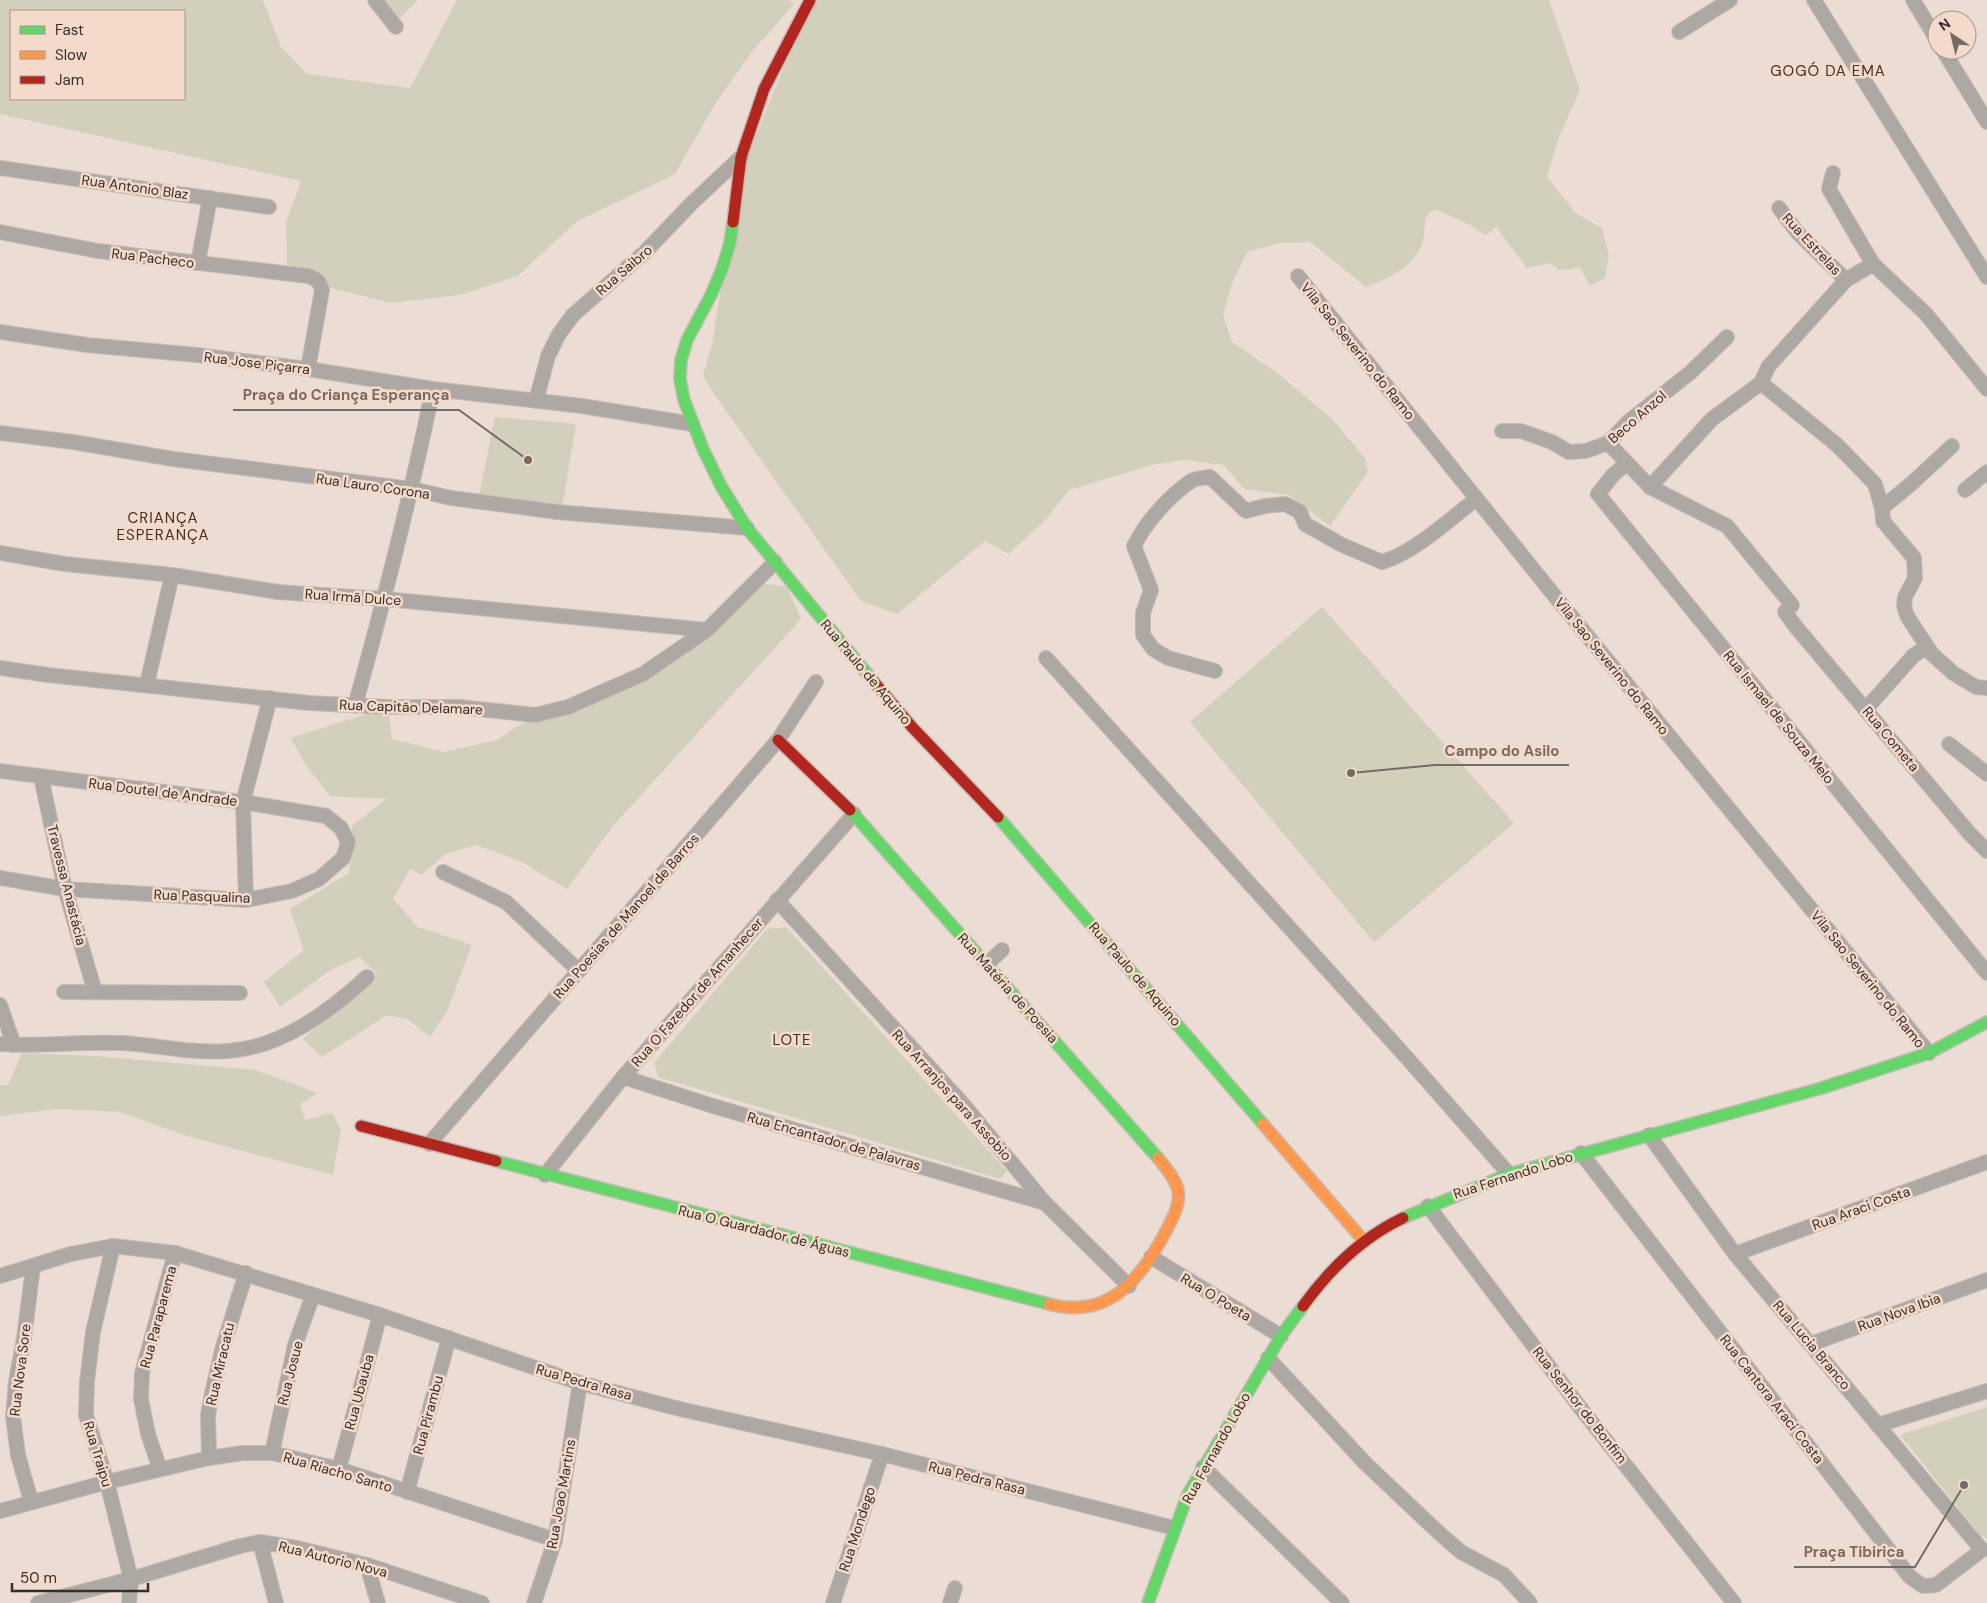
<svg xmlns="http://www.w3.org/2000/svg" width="1987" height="1603" viewBox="0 0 1987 1603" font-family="'DM Sans',sans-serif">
  <rect width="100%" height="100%" fill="#ebddd4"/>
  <g fill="#d3cfbd" fill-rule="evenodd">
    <path d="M0 0H263L281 47 307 74 410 88 457 0H789L794 4 751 53 715 104 675 174 576 222 518 276 460 295 391 303 327 287 287 264 286 222 301 181 0 114ZM11 11H184V99H11Z"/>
    <polygon points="384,0 418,0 400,18"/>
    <path d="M811 0H1549L1580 90 1559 137 1547 177 1576 213 1602 228 1609 256 1605 278 1590 286 1580 268 1560 270 1549 263 1527 268 1496 227 1486 235 1468 224 1435 209 1426 216C1424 225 1425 236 1422 244 1413 268 1388 278 1366 287L1310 242 1280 243 1247 252 1231 286 1223 315 1232 342 1275 371 1331 418 1365 458 1368 472 1330 526 1288 495 1244 489 1224 465 1184 460 1152 465 1069 490 1047 518 1009 554 985 541 897 614 861 601 712 391 703 375 712 345 738 180Z"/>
    <polygon points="495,417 576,424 562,508 479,496"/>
    <polygon points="755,582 787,587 801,619 613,826 567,889 520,861 476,845 446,854 421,875 410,869 393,899 418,927 472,945 447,1011 430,1037 407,1019 387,1015 322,1057 303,1039 377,974 360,957 332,969 280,1007 264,982 304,950 290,909 349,873 352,826 386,799 330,796 305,764 291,738 388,707 392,739 444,752 497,740 535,715 643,674"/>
    <polygon points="1322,607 1514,823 1374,942 1190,722"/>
    <polygon points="786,927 1007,1171 1000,1179 658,1077 654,1063 767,929"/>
    <polygon points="22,1053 96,1056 256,1070 318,1093 300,1104 305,1120 332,1113 341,1129 333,1175 187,1136 120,1112 57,1109 0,1116 0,1085 8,1085"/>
    <polygon points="1987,1407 1987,1539 1980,1535 1900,1435"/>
  </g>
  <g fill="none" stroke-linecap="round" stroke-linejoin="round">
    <g stroke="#c5bbb3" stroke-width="16">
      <g id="street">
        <polyline points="375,0 396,27"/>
        <polyline points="1814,0 1987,277"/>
        <polyline points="1913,0 1937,40"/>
        <polyline points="1679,32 1730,0"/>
        <polyline points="1943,50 1987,122"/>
        <polyline points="0,168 269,207"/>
        <polyline points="1833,173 1829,189 1873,264 1926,314 1987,389"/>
        <polyline points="1779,208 1798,233 1846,280"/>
        <path d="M0 232 98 251 308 276C316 279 320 281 322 290L308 369"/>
        <polyline points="198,263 210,198"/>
        <polyline points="1298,276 1549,589 1929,1053"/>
        <polyline points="0,332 87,345 197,355 308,369 433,389 582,406 692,424"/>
        <polyline points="1761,383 1837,445 1875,484 1882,508 1883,521 1914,558 1915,578 1905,597 1904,606 1907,616 1932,654 1953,673 1976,687 1987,688"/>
        <polyline points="536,401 548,356 559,334 573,315 644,253 692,203 741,157"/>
        <polyline points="1502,431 1521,431 1552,442 1569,452 1586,451 1608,443 1628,422 1691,372 1727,337"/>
        <polyline points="0,433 73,442 173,459 412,489 451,498 557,512 747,528"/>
        <polyline points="1608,443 1650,487 1727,526 1792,605 1785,612 1796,627 1970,834 1987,851"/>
        <polyline points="1627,463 1613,475 1598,494 1987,973"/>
        <polyline points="1650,487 1712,419 1761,383 1768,367 1846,280 1873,264"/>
        <polyline points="1965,490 1987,472"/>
        <polyline points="1882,508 1911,484 1952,446"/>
        <polyline points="0,553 65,564 172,575 278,592 385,599 707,630"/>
        <polyline points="1046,658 1408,1059 1509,1174"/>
        <polyline points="0,668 48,675 309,703 388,707 459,707 535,715 568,707 643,674 707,630 775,562"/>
        <path d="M1215 671 1168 658 1153 649 1143 635V613L1151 590 1134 546C1146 522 1168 497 1191 481 1196 478 1204 478 1210 477L1246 511 1265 506 1285 504 1300 512 1305 524 1340 544 1382 562C1415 552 1449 520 1476 499"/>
        <polyline points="147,684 172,575"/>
        <path d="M355 706C384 601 411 495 433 389"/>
        <polyline points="1866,709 1913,656 1927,647"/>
        <polyline points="1949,744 1987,774"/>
        <polyline points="0,771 243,802 326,816 341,828 348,842 343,858 319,879 292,891 246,900 65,889 0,878"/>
        <polyline points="41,777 65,889 95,992"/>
        <polyline points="443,872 506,902 579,971"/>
        <polyline points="246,900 243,802 270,698"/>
        <polyline points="777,900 962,1103 1045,1203 1129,1286"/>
        <polyline points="987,964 1002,950"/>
        <polyline points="64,992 240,993"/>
        <polyline points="0,1005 14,1045"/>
        <path d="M0 1044C41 1047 81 1041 122 1043 157 1045 193 1054 228 1051 281 1048 330 1011 367 977"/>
        <polyline points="623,1077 713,1106 1045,1203"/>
        <polyline points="1649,1135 1735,1254 1982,1550"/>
        <polyline points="429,1144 778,740 816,682"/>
        <polyline points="1581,1153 1910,1577 1923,1586 1936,1585 1982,1550"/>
        <polyline points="545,1175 623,1077 854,814"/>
        <polyline points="1428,1206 1582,1410 1734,1603"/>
        <polyline points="113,1246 93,1332 87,1382 86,1415 107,1482 131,1579 129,1603"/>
        <polyline points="1735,1254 1987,1162"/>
        <polyline points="1151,1257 1281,1336"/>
        <polyline points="0,1276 71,1254 113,1246 175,1253 380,1315 580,1383 680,1409 882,1454 1174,1528"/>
        <polyline points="1811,1344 1987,1280"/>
        <polyline points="1268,1358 1365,1463 1438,1532 1461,1552 1504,1575 1530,1603"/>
        <polyline points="1878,1425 1987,1391"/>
        <polyline points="272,1453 295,1345 313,1295"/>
        <polyline points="209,1458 208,1415 212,1393 222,1350 246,1273"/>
        <polyline points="1203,1467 1342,1603"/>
        <polyline points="160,1469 148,1434 141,1399 142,1373 175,1253"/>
        <polyline points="339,1469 380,1315"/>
        <polyline points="407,1492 449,1338"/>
        <polyline points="31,1501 18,1455 13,1417 16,1381 24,1338 33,1267"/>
        <polyline points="0,1511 107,1482 209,1458 243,1453 272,1453 339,1469 555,1540"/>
        <polyline points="260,1542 276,1603"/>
        <polyline points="367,1565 378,1603"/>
        <polyline points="38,1603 131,1579 240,1546 260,1542 297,1548 367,1565 482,1603"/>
        <polyline points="534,1603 555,1540 580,1383"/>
        <polyline points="833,1603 882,1454"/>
        <polyline points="950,1603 955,1588"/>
      </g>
    </g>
    <g stroke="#c5bbb3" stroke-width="14">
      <g id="fast">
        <polyline points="733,222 730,243 722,269 711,295 687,340 681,360 680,379 684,400 703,449 721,486 747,528 874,682"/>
        <polyline points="850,810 1158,1158"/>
        <polyline points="998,817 1263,1124"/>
        <polyline points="496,1161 1049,1304"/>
        <polyline points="1403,1218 1509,1174 1822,1088 1929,1053 1987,1022"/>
        <polyline points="1148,1603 1188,1494 1281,1336 1303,1306"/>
      </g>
    </g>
    <g stroke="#c5bbb3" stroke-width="14">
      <g id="slow">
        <polyline points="1263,1124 1364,1241"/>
        <path d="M1049 1304C1108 1320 1140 1280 1165 1233 1171 1221 1181 1205 1178 1190 1175 1178 1165 1167 1158 1158"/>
      </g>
    </g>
    <g stroke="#c5bbb3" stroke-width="14">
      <g id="jam">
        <polyline points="733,222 741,157 764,89 810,0"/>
        <polyline points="874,682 912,727 998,817"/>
        <polyline points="778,740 850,810"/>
        <polyline points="361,1126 496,1161"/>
        <path d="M1303 1306C1329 1270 1363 1237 1403 1218"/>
      </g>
    </g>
    <use href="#street" stroke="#ada8a4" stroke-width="14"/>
    <use href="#fast" stroke="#63d668" stroke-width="11"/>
    <use href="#slow" stroke="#ff974d" stroke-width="11"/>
    <use href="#jam" stroke="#b3261e" stroke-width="11"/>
  </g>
  <g text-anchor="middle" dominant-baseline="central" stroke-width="5" stroke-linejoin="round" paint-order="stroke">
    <g font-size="14" fill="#372e28" stroke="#f4dacb">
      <text transform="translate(135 187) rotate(8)">Rua Antonio Blaz</text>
      <text transform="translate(1812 244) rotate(47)">Rua Estrelas</text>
      <text transform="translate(153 258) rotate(7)">Rua Pacheco</text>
      <text transform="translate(624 270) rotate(-41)">Rua Saibro</text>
      <text transform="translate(1358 351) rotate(51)">Vila Sao Severino do Ramo</text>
      <text transform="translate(257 363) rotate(7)">Rua Jose Piçarra</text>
      <text transform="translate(1637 417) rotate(-41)">Beco Anzol</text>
      <text transform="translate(373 486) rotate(8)">Rua Lauro Corona</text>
      <text transform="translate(353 597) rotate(4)">Rua Irmã Dulce</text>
      <text transform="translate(1612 666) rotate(51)">Vila Sao Severino do Ramo</text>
      <text transform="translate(866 672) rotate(50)">Rua Paulo de Aquino</text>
      <text transform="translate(411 707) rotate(2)">Rua Capitão Delamare</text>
      <text transform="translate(1779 717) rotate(51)">Rua Ismael de Souza Melo</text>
      <text transform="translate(1891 739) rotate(50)">Rua Cometa</text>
      <text transform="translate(163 792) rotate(7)">Rua Doutel de Andrade</text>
      <text transform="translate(67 885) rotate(76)">Travessa Anastácia</text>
      <text transform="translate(202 896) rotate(2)">Rua Pasqualina</text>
      <text transform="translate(626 916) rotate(-49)">Rua Poesias de Manoel de Barros</text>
      <text transform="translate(1135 974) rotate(49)">Rua Paulo de Aquino</text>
      <text transform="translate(1868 979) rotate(51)">Vila Sao Severino do Ramo</text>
      <text transform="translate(1008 988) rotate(48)">Rua Matéria de Poesia</text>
      <text transform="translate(697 992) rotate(-49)">Rua O Fazedor de Amanhecer</text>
      <text transform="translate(952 1095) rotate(48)">Rua Arranjos para Assobio</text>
      <text transform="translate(834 1141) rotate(16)">Rua Encantador de Palavras</text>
      <text transform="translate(1513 1175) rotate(-18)">Rua Fernando Lobo</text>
      <text transform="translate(1861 1208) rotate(-20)">Rua Araci Costa</text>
      <text transform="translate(764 1231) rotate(14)">Rua O Guardador de Águas</text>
      <text transform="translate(1216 1297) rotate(31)">Rua O Poeta</text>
      <text transform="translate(1899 1312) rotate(-20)">Rua Nova Ibia</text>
      <text transform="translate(158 1317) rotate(-75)">Rua Paraparema</text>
      <text transform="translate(1812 1345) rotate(50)">Rua Lucia Branco</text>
      <text transform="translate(220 1364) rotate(-77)">Rua Miracatu</text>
      <text transform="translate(20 1370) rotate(-83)">Rua Nova Sore</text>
      <text transform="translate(290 1373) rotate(-76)">Rua Josue</text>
      <text transform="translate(584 1382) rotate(16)">Rua Pedra Rasa</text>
      <text transform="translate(359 1392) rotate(-75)">Rua Ubauba</text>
      <text transform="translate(1772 1399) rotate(52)">Rua Cantora Araci Costa</text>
      <text transform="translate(1580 1405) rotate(52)">Rua Senhor do Bonfim</text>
      <text transform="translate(428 1415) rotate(-75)">Rua Pirambu</text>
      <text transform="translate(1216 1448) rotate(-61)">Rua Fernando Lobo</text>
      <text transform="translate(98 1454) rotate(73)">Rua Traipu</text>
      <text transform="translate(338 1472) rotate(16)">Rua Riacho Santo</text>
      <text transform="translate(977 1478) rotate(14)">Rua Pedra Rasa</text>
      <text transform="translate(561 1494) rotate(-80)">Rua Joao Martins</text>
      <text transform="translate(857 1529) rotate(-72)">Rua Mondego</text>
      <text transform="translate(333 1559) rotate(14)">Rua Autorio Nova</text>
    </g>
    <g font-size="15" letter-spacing="1" fill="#433023" stroke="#f4dacb">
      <text x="1828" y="71">GOGÓ DA EMA</text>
      <text x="163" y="518">CRIANÇA<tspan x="163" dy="17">ESPERANÇA</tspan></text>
      <text x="792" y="1040">LOTE</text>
    </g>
  </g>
  <path fill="none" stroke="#766b64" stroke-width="2" d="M528 460L459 410H233M1351 773L1435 765H1569M1964 1485L1915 1567H1794"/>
  <g fill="#766b64" stroke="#f4dacb" stroke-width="2">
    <circle cx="528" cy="460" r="5"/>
    <circle cx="1351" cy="773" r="5"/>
    <circle cx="1964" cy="1485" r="5"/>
  </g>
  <g font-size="15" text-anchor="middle" font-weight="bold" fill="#766b64" stroke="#f4dacb" stroke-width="5" stroke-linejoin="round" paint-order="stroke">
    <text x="346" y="400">Praça do Criança Esperança</text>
    <text x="1502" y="756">Campo do Asilo</text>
    <text x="1854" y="1557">Praça Tibirica</text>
  </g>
  <rect x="10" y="10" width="175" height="90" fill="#f4dacb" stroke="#a8958a"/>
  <rect x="20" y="26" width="25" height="8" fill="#63d668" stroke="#a8958a"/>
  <text x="55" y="35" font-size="15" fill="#372e28">Fast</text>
  <rect x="20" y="51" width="25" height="8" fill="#ff974d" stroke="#a8958a"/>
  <text x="55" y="60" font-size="15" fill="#372e28">Slow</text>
  <rect x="20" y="76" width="25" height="8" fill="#b3261e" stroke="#a8958a"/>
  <text x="55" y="85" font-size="15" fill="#372e28">Jam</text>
  <g transform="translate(1952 35) rotate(325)"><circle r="24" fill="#f4dacb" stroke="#a8958a"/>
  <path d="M0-4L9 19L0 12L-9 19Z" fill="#766b64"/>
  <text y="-8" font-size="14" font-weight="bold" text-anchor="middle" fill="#372e28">N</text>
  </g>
  <path d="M12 1583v8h136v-8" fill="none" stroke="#372e28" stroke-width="2.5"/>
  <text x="20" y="1583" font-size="15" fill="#372e28" stroke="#f4dacb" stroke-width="4" paint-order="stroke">50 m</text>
</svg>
